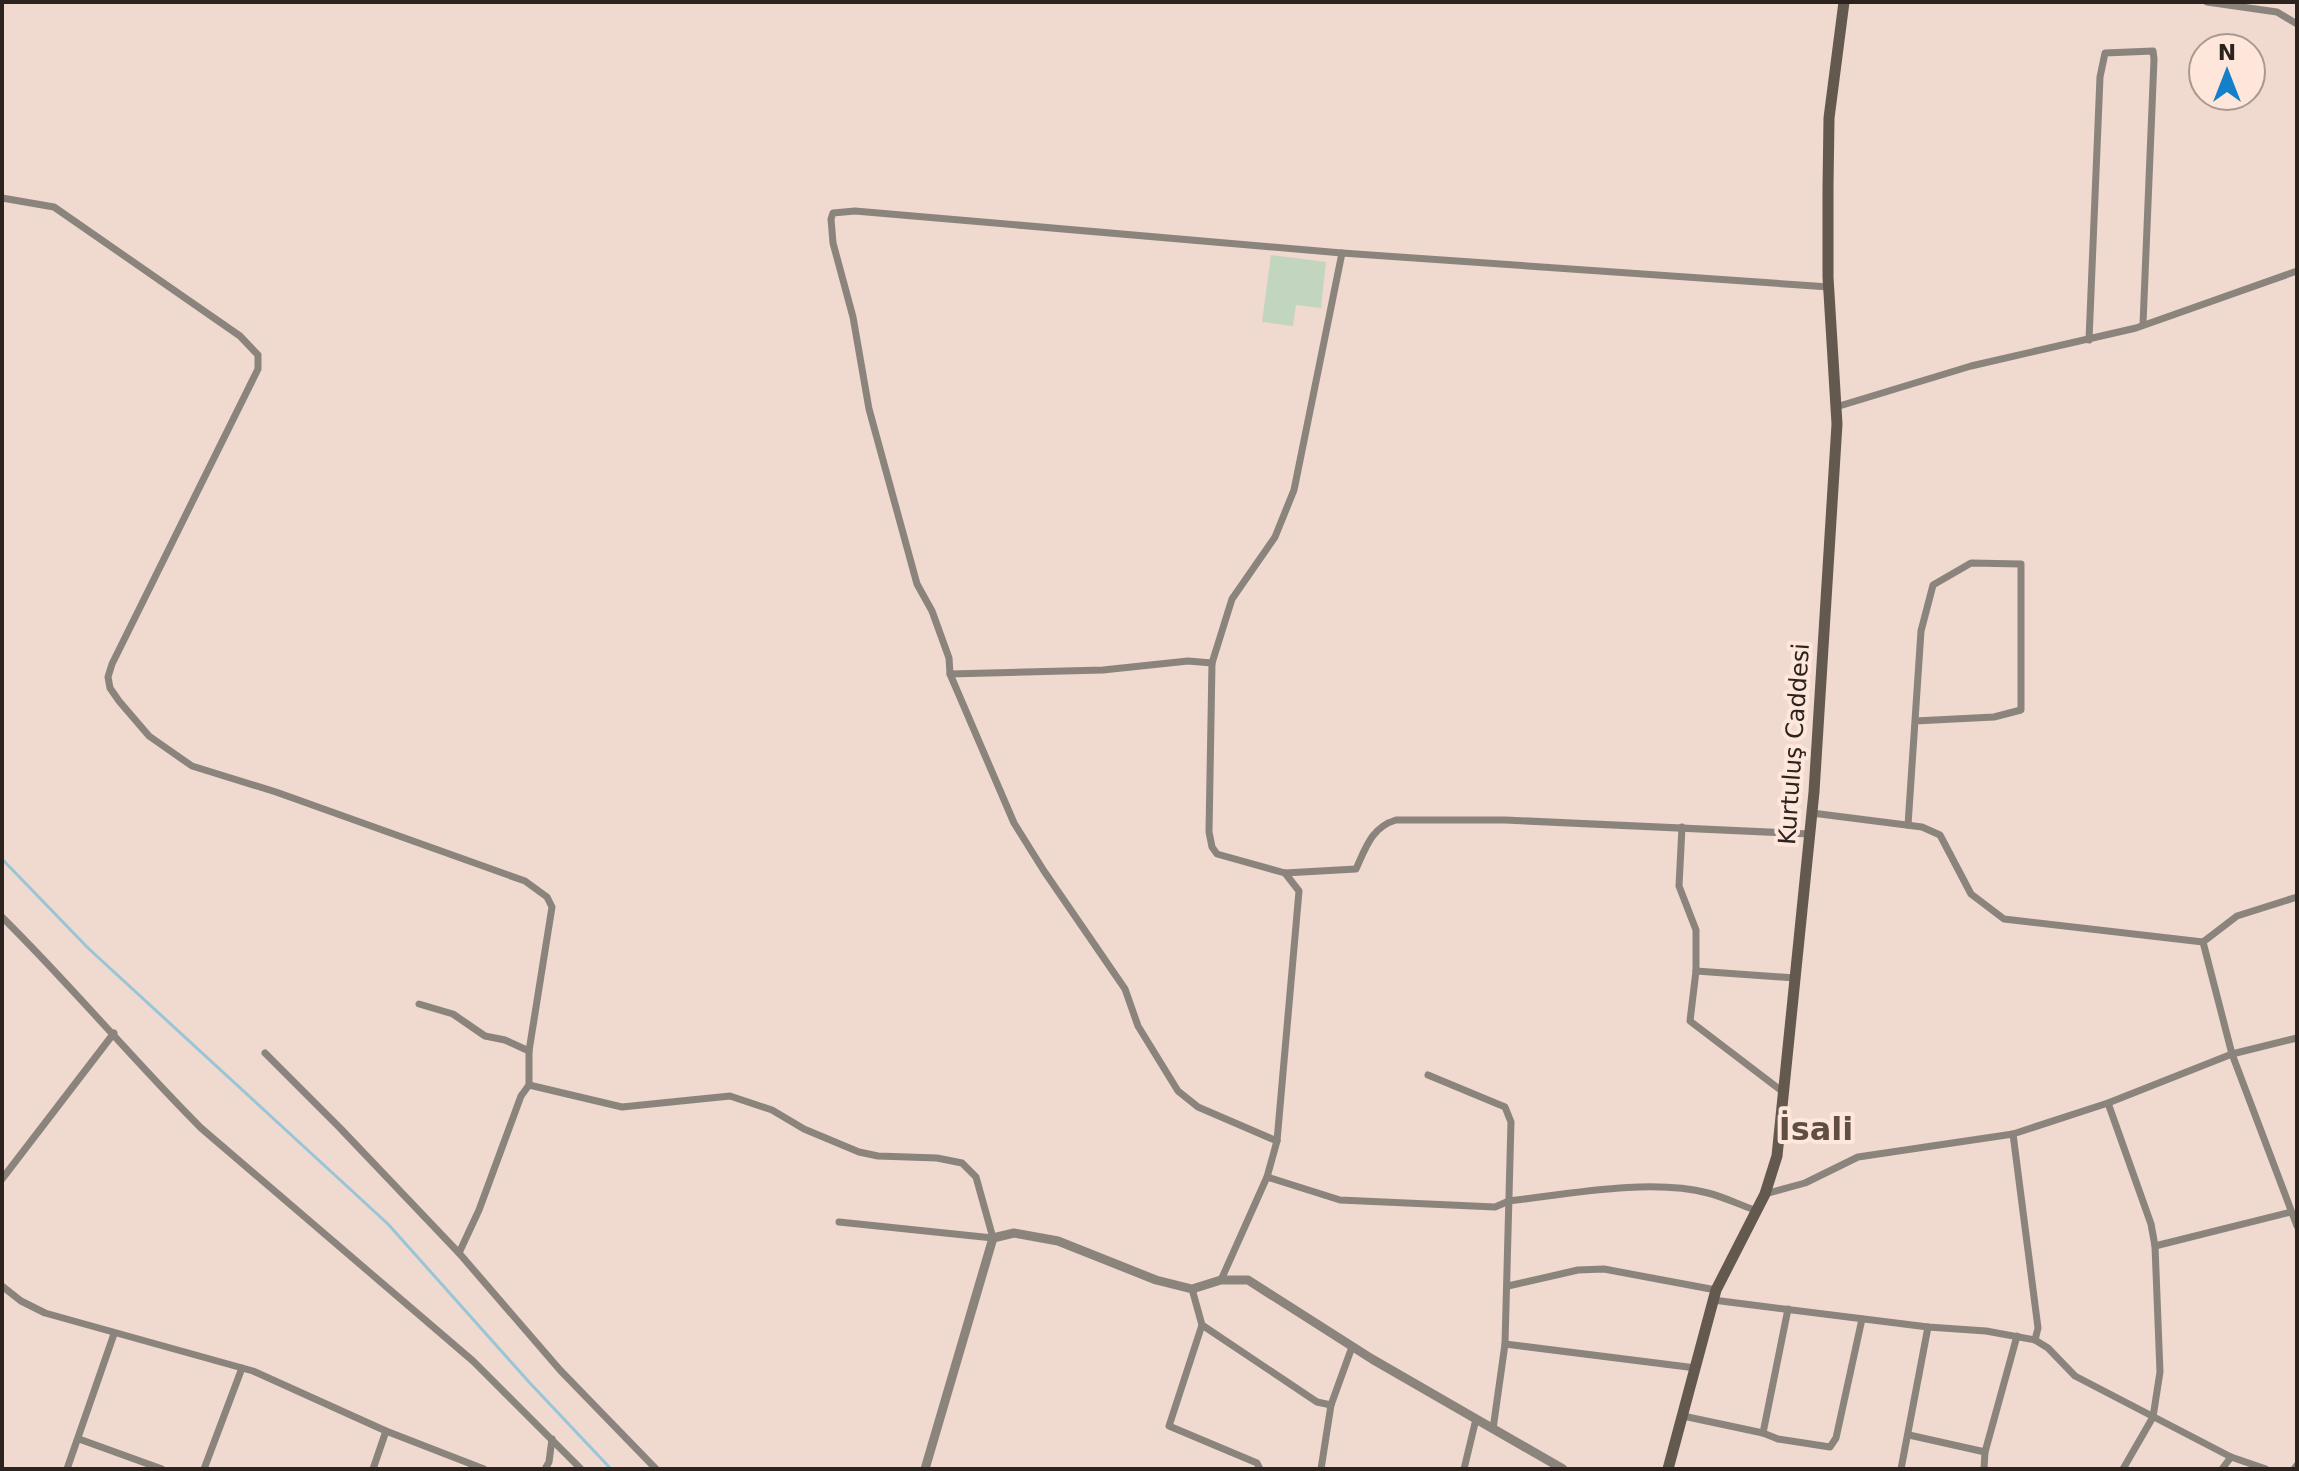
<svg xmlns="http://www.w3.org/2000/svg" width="2299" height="1471" viewBox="0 0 2299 1471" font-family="'DejaVu Sans',sans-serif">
  <rect width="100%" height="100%" fill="#f0d9ce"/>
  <polygon fill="#c2d5be" points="1271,255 1326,262 1321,308 1296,305 1293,326 1262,322"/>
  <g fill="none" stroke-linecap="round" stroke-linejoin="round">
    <polyline stroke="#99c5d8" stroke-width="3" points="2,859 88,948 388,1224 529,1382 611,1469"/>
    <g stroke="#8b847d" stroke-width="7">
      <polyline points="2207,2 2277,12 2297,24"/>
      <polyline points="2,198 54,207 240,336 258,355 258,369 112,664 108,677 110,688 119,701 149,736 192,766 276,792 525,881 547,897 552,907 529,1051 529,1085 521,1096 479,1210 459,1253"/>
      <path d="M1342 253 1294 490 1275 537 1232 599 1212 663 1209 832 1212 847 1217 854 1285 873 1356 869C1366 847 1372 827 1396 820H1505L1810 834"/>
      <polyline points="2089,340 2100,77 2105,53 2153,51 2154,59 2143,324"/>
      <polyline points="1836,407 1971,366 2136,328 2297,271"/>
      <polyline points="950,674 1103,670 1188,661 1212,663"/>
      <polyline points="1812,813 1922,827 1940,835 1971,894 2004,919 2203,942 2237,916 2297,897"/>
      <polyline points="1908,825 1921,631 1933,585 1971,563 2021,564 2021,710 1994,717 1915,721"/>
      <polyline points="1682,827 1679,886 1696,930 1696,971 1690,1021 1783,1092"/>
      <path d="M2 917C71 985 133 1060 201 1128L473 1361 581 1469"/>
      <polyline points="2203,942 2232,1054 2297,1226"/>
      <polyline points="1696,971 1795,978"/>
      <polyline points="419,1004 453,1014 485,1036 505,1040 529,1051"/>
      <polyline points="265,1053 340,1128 459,1253 560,1370 656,1469"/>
      <polyline points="1428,1075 1505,1107 1511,1122 1505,1344 1493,1429"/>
      <polyline points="529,1085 622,1107 730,1096 772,1110 804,1129 859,1152 878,1156 937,1158 962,1163 976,1177 993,1238 839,1222"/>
      <polyline points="2108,1103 2151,1224 2155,1246 2160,1372 2153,1417 2123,1469"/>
      <polyline points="2013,1134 2038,1328 2035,1340"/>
      <polyline points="1277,1141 1198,1107 1178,1091 1138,1026 1125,989 1044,871 1014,823 950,674 949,658 932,611 917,584 869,409 853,317 833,243 831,219 833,213 855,211 1342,253 1829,287"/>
      <path d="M1267 1177 1340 1200 1495 1207 1509 1201C1568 1194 1651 1178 1708 1193 1724 1197 1740 1205 1755 1210"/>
      <polyline points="2,1179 114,1033"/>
      <polyline points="1765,1194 1805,1183 1858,1157 2013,1134 2108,1103 2232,1054 2297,1038"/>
      <polyline points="2155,1246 2291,1212"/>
      <polyline points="1221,1280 1267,1177 1277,1141 1299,891 1285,873"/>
      <polyline points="2,1286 21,1301 45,1313 253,1371 386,1431 484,1469"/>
      <polyline points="1508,1286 1578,1270 1604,1269 1716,1290"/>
      <polyline points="1192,1289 1202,1325 1169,1426 1257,1463 1260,1469"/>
      <polyline points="1713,1300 1928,1327 1986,1331 2035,1340 2048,1348 2075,1376 2231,1457 2266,1469"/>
      <polyline points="1202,1325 1317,1402 1331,1405"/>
      <polyline points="1505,1344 1696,1368"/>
      <polyline points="1683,1416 1763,1433 1778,1439 1830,1447 1836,1438 1862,1319"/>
      <polyline points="1763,1433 1788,1309"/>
      <polyline points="1909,1435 1985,1452 2017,1336"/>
      <polyline points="79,1439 162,1469"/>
      <polyline points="67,1469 114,1334"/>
      <polyline points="204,1469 242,1368"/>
      <polyline points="373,1469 386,1431"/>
      <polyline points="545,1469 549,1462 552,1439"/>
      <polyline points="1321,1469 1331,1405 1352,1347"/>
      <polyline points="1464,1469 1476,1419"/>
      <polyline points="1901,1469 1928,1327"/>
      <polyline points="1984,1469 1985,1452"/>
      <polyline points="2222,1469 2231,1457"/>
      <polyline points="2294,1469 2297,1465"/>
    </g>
    <polyline stroke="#8b847d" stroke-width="9" points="925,1469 993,1238 1014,1233 1058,1241 1156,1280 1192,1289 1221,1280 1248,1280 1372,1359 1563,1469"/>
    <polyline stroke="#63594f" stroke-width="11" points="1668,1469 1716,1290 1765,1194 1777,1156 1814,792 1837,424 1828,277 1828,187 1829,118 1844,2"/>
  </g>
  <g text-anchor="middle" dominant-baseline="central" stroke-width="8" stroke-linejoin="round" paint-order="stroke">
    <g font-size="24" fill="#2c231f" stroke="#fee6db">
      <text transform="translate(1794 744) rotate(-86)">Kurtuluş Caddesi</text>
    </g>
    <g font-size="32" font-weight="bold" fill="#604d44" stroke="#fee6db">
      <text x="1816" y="1129">İsali</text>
    </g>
  </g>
  <rect width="2299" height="1471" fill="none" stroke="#2c231f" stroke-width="8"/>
  <g transform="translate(2227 72)"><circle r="38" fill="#fee6db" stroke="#aa9890" stroke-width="2"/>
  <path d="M0-6L14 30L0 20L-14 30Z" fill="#1480ca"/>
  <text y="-12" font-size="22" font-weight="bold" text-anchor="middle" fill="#2c231f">N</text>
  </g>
</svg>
